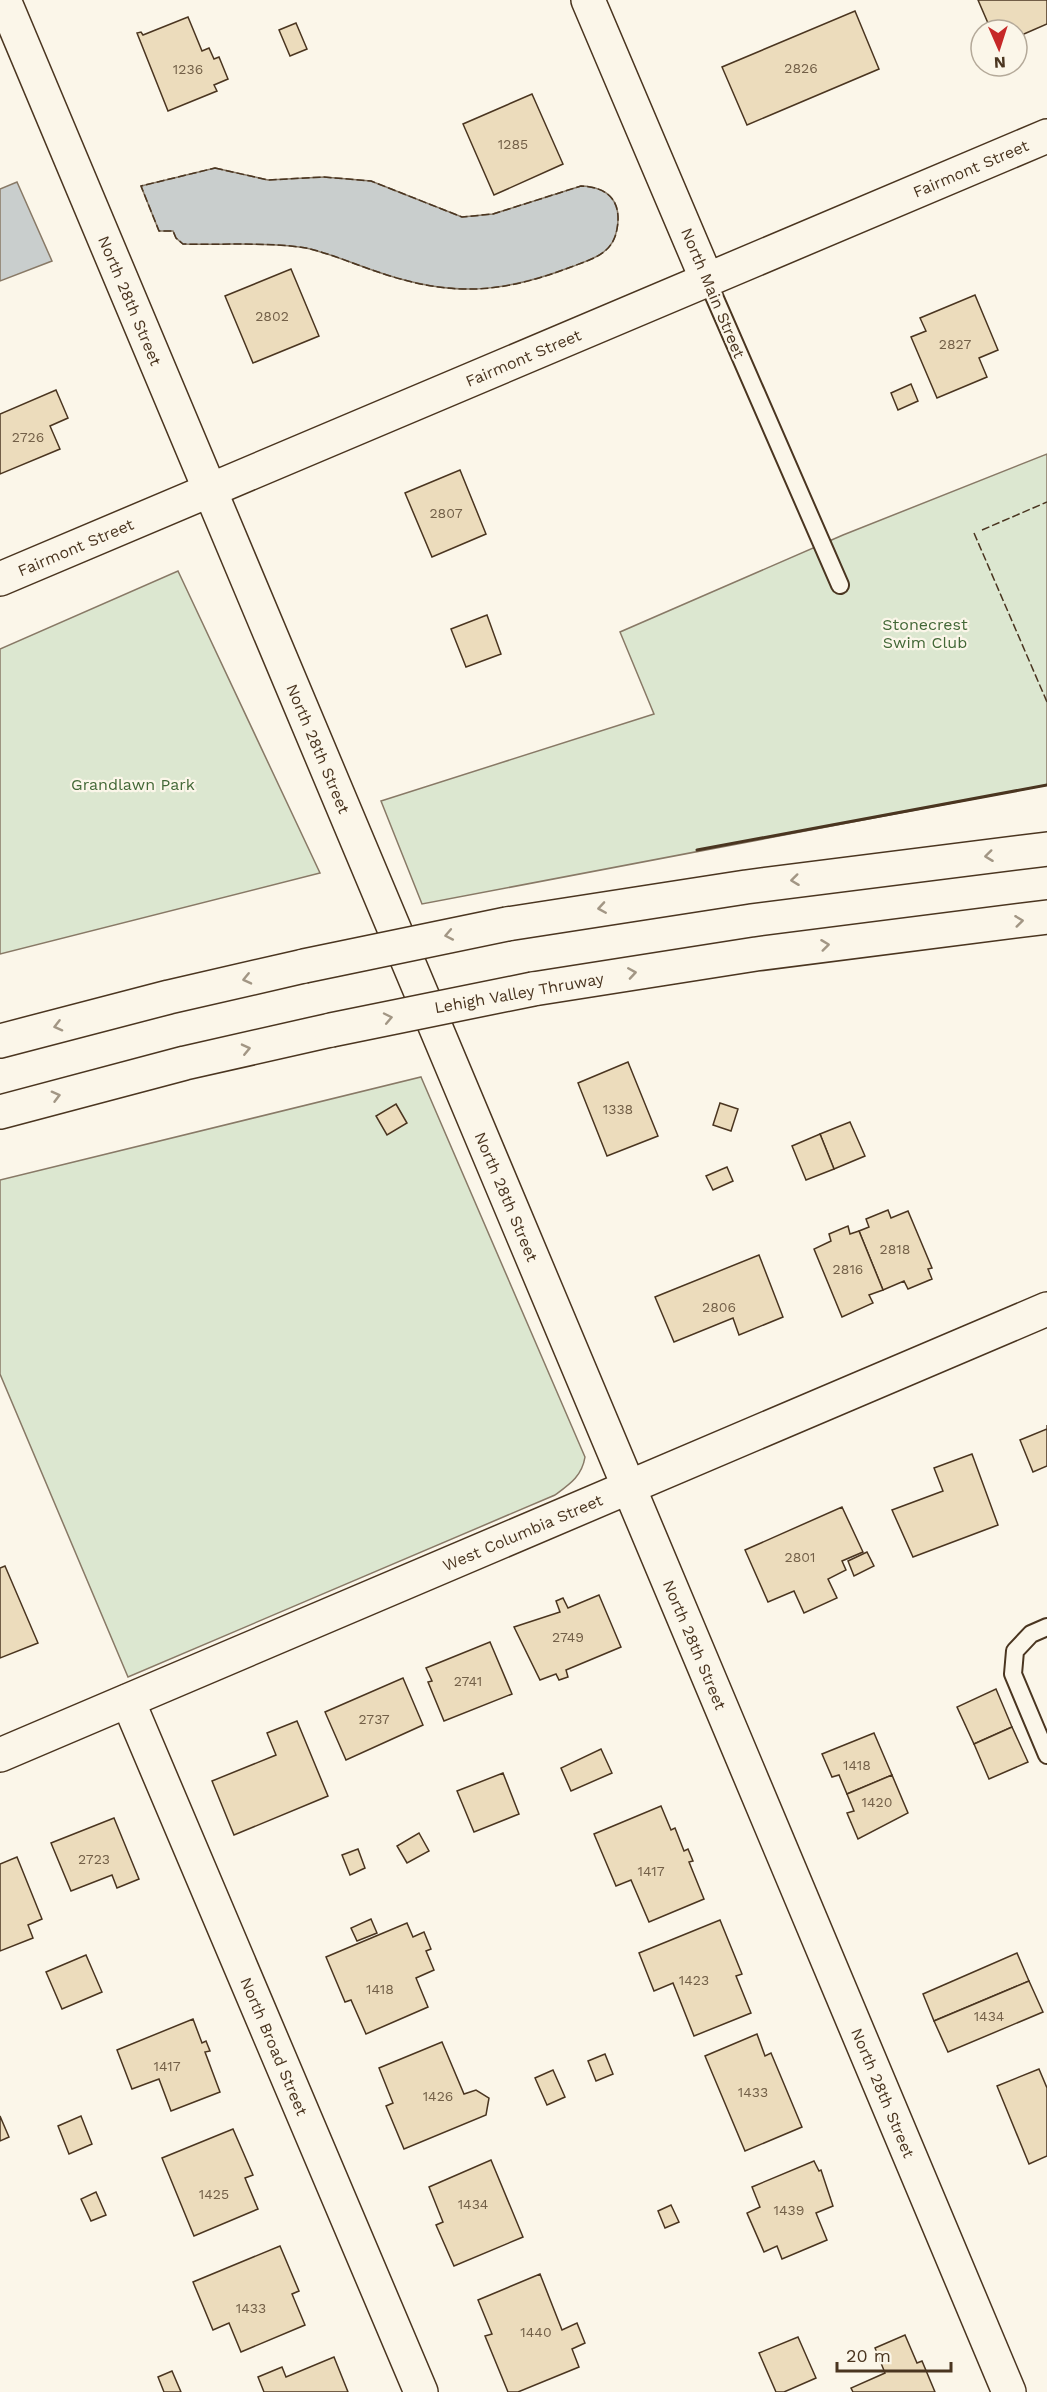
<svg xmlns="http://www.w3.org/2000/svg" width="1047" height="2392" viewBox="0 0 1047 2392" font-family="'Work Sans',sans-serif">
  <rect width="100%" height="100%" fill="#fbf6e9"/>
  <g fill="#dce7d0" stroke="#887966" stroke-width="1.5">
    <polygon points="1047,454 1047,785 422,904 381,801 654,714 620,632 843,535"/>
    <polygon points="178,571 320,873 0,954 0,649"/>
    <path d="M421 1077 585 1457C582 1476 570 1484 555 1495L128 1677 0 1374V1180Z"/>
  </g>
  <g fill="#c9cecd" stroke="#887966" stroke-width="1.5">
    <path d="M215 168 268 180 324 177 371 181 462 217 493 214 581 186C609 187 622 202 617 229 613 254 592 259 571 267 503 293 454 297 384 274 358 266 333 254 306 248 271 242 219 245 183 244L176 238 173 231H159L141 186Z"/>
    <polygon points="17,182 52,261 0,281 0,189"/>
  </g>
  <g fill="#ecdcbc" stroke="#4a3520" stroke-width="1.5">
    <polygon points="978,0 1047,0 1047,24 1017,37 1017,30 991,30"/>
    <polygon points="855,11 879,69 747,125 722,67"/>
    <polygon points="188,17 202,51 209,48 214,59 219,57 228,79 214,85 217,91 168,111 137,33 141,32 143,35"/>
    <polygon points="296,23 307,49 290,56 279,30"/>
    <polygon points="532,94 563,164 494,195 463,124"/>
    <polygon points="291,269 319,336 253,363 225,296"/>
    <polygon points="975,295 998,350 979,358 987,377 937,398 911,337 926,331 920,318"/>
    <polygon points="911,384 918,401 898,410 891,393"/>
    <polygon points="56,390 68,418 50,426 60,449 0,474 0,414"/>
    <polygon points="460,470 486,534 432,557 405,493"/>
    <polygon points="487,615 501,654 466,667 451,629"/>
    <polygon points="628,1062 658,1136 607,1156 578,1083"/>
    <polygon points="720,1103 738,1109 731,1131 713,1125"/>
    <polygon points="396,1104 407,1123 387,1135 376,1116"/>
    <polygon points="850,1122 865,1156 834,1169 820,1134"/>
    <polygon points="820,1134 834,1169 806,1180 792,1146"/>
    <polygon points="727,1167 733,1181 713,1190 706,1176"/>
    <polygon points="888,1210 891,1218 908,1211 932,1268 928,1269 932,1279 908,1289 904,1281 883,1290 859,1231 869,1227 866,1219"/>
    <polygon points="848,1226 850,1234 859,1231 883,1290 869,1295 873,1303 842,1317 814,1249 831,1241 829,1234"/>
    <polygon points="759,1255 783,1317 739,1335 733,1318 674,1342 655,1297"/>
    <polygon points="1047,1425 1047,1466 1033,1472 1020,1440 1047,1429"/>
    <polygon points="972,1454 998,1525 913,1557 892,1510 943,1491 934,1468"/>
    <polygon points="842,1507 863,1552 842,1561 846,1570 828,1579 837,1598 804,1613 794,1591 768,1602 745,1550"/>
    <polygon points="867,1552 874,1566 854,1576 848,1561"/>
    <polygon points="5,1566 38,1643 0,1658 0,1568"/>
    <polygon points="599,1595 621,1647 566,1670 568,1677 559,1680 556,1674 540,1680 514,1627 560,1612 556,1601 563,1598 568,1608"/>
    <polygon points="490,1642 512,1694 444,1721 428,1682 432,1681 426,1668"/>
    <polygon points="403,1678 423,1725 346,1760 325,1712"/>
    <polygon points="996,1689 1012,1727 974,1744 957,1707"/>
    <polygon points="297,1721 328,1796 234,1835 212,1781 276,1755 267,1733"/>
    <polygon points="1012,1727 1028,1762 989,1779 974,1744"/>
    <polygon points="874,1733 892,1775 847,1794 839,1775 832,1777 822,1754"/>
    <polygon points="601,1749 612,1773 571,1791 561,1768"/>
    <polygon points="503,1773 519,1814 474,1832 457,1791"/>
    <polygon points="892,1775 908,1813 858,1839 847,1813 854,1811 847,1794"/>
    <polygon points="661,1806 671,1830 675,1828 684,1851 688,1849 693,1861 689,1862 704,1899 649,1922 631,1880 616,1886 594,1834"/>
    <polygon points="114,1818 139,1879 117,1888 112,1875 71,1891 51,1843"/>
    <polygon points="419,1833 429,1851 407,1863 397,1846"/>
    <polygon points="358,1849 365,1868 350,1875 342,1855"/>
    <polygon points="17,1857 42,1919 28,1925 33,1938 0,1951 0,1864"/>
    <polygon points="371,1919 377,1933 357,1941 351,1928"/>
    <polygon points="720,1920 742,1974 736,1976 751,2013 694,2036 673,1983 654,1991 639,1953"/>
    <polygon points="407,1923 413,1937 424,1932 431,1949 426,1951 434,1970 416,1978 428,2007 366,2034 351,2000 345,2002 326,1957"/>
    <polygon points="1017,1953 1029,1981 934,2021 923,1994"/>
    <polygon points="86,1955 102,1992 62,2009 46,1972"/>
    <polygon points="1029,1981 1043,2012 948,2052 934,2021"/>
    <polygon points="193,2019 202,2043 206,2041 210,2051 205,2052 220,2092 171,2111 159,2079 132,2089 117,2050"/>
    <polygon points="757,2034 765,2056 771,2053 802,2127 745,2151 705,2056"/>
    <polygon points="442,2042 464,2094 476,2090 489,2098 486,2115 404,2149 386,2106 393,2103 379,2068"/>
    <polygon points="605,2054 613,2074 596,2081 588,2061"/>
    <polygon points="1039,2069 1047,2088 1047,2156 1029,2164 997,2086"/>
    <polygon points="553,2070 565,2097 547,2105 535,2078"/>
    <polygon points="0,2116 9,2137 0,2141"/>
    <polygon points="81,2116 92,2144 69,2154 58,2126"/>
    <polygon points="233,2129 253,2175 245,2178 258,2209 194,2236 162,2158"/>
    <polygon points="491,2160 523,2237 454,2266 436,2225 443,2222 429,2187"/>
    <polygon points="814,2161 819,2171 821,2170 833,2206 816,2213 827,2240 782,2259 777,2246 764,2252 747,2213 760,2207 752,2187"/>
    <polygon points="96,2192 106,2215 91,2221 81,2199"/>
    <polygon points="671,2205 679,2222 665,2228 658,2211"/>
    <polygon points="280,2246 299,2291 292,2294 305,2325 241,2352 229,2323 213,2330 193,2282"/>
    <polygon points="540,2274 562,2330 577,2323 585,2343 572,2349 579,2367 518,2392 508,2392 485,2336 492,2334 478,2300"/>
    <polygon points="905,2335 917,2363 922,2361 935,2392 853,2392 851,2388 885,2373 875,2348"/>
    <polygon points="798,2337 816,2378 784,2392 776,2392 759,2353"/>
    <polygon points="334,2357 348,2392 264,2392 258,2377 282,2367 286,2377"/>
    <polygon points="172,2371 181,2392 164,2392 158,2377"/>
  </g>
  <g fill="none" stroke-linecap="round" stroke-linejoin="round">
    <g stroke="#4a3520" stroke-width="20">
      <g id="lane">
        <polyline points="707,280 840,585"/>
        <polyline points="1047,1627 1031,1634 1015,1651 1013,1674 1047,1755"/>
      </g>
    </g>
    <g stroke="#4a3520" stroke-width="36">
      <g id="street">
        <path id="s1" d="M4 0 1009 2392"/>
        <polyline points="588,0 707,280"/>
        <path id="s2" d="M0 579 1047 136"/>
        <path id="s3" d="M128 1701 421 2392"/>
        <path id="s4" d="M0 1755 1047 1309"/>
      </g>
    </g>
    <g stroke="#4a3520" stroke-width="36">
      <g id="highway">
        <polyline points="507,924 746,887 1047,849"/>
        <polyline points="533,989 756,954 1047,917"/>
        <polyline points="0,1041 169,997 304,966"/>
        <polyline points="0,1112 185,1063 331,1030"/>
      </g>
    </g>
    <use href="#lane" stroke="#fbf6e9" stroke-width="16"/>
    <use href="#street" stroke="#fbf6e9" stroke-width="33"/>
    <use href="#highway" stroke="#fbf6e9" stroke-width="33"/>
    <g stroke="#4a3520" stroke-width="36" stroke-linecap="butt">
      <g id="highway-bridge">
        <polyline points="304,966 507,924"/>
        <polyline points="331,1030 533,989"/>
      </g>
    </g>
    <use href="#highway-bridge" stroke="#fbf6e9" stroke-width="33"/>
    <g stroke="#4a3520" stroke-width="1.5" stroke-dasharray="8 3" stroke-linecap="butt">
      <path d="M215 168 268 180 324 177 371 181 462 217 493 214 581 186C609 187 622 202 617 229 613 254 592 259 571 267 503 293 454 297 384 274 358 266 333 254 306 248 271 242 219 245 183 244L176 238 173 231H159L141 186Z"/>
      <polyline points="982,530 1047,502"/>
      <polyline points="974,533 1047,702"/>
    </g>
    <polyline stroke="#4a3520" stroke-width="3" points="697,850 1047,785"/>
  </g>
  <defs><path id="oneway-chevron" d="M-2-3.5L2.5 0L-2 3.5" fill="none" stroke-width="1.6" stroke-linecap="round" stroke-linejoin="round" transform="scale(1.5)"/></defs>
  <g stroke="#a29684">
    <use href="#oneway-chevron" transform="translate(989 856) rotate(173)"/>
    <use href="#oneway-chevron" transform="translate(795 880) rotate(173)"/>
    <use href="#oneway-chevron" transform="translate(602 908) rotate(171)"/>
    <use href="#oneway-chevron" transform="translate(1019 921) rotate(-7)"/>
    <use href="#oneway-chevron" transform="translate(449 935) rotate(169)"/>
    <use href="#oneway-chevron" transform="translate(825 945) rotate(-7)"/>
    <use href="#oneway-chevron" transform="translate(632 973) rotate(-9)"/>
    <use href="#oneway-chevron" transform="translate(247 979) rotate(167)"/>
    <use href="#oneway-chevron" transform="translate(388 1018) rotate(-12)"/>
    <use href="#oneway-chevron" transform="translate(58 1026) rotate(166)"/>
    <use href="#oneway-chevron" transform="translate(246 1049) rotate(-13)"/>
    <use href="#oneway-chevron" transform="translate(56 1096) rotate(-15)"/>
  </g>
  <g text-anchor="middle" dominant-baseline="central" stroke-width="4.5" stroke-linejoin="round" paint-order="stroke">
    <g font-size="14" fill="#725f47">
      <text x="801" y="68">2826</text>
      <text x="188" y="69">1236</text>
      <text x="513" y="144">1285</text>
      <text x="272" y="316">2802</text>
      <text x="955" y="344">2827</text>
      <text x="28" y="437">2726</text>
      <text x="446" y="513">2807</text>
      <text x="618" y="1109">1338</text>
      <text x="895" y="1249">2818</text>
      <text x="848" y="1269">2816</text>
      <text x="719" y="1307">2806</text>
      <text x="800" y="1557">2801</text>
      <text x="568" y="1637">2749</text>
      <text x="468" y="1681">2741</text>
      <text x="374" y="1719">2737</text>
      <text x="857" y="1765">1418</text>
      <text x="877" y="1802">1420</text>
      <text x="94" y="1859">2723</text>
      <text x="651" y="1871">1417</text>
      <text x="694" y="1980">1423</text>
      <text x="380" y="1989">1418</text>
      <text x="989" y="2016">1434</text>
      <text x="167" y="2066">1417</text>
      <text x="753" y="2092">1433</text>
      <text x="438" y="2096">1426</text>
      <text x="214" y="2194">1425</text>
      <text x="473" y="2204">1434</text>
      <text x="789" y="2210">1439</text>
      <text x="251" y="2308">1433</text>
      <text x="536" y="2332">1440</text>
    </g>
    <g font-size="16" fill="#4a3520" stroke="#fbf6e9">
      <text stroke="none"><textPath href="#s2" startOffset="1054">Fairmont Street</textPath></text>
      <text transform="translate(713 293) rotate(67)">North Main Street</text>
      <text stroke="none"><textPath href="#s1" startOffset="326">North 28th Street</textPath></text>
      <text stroke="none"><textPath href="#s2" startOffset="568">Fairmont Street</textPath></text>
      <text stroke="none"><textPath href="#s2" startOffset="82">Fairmont Street</textPath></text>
      <text stroke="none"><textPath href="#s1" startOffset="812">North 28th Street</textPath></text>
      <text transform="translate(519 993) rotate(-10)">Lehigh Valley Thruway</text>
      <text stroke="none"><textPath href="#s1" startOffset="1298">North 28th Street</textPath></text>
      <text stroke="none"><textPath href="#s4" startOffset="568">West Columbia Street</textPath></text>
      <text stroke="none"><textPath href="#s1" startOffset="1784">North 28th Street</textPath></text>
      <text stroke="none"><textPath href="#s3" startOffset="375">North Broad Street</textPath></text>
      <text stroke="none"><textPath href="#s1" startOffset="2270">North 28th Street</textPath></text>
    </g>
    <g font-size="16" fill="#436837" stroke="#fbf6e9">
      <text x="925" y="624">Stonecrest<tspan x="925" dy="18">Swim Club</tspan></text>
      <text x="133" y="784">Grandlawn Park</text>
    </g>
  </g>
  <g transform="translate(999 48) rotate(177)"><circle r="28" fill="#fbf6e9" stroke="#b4a999" stroke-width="1.5"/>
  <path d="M0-4.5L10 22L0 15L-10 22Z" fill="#c62828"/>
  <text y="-9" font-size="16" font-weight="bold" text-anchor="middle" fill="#4a3520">N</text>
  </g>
  <path d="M837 2362v9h114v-9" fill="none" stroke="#4a3520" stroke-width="3"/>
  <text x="846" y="2362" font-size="18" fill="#4a3520" stroke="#fbf6e9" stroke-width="4.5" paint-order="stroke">20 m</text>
</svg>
